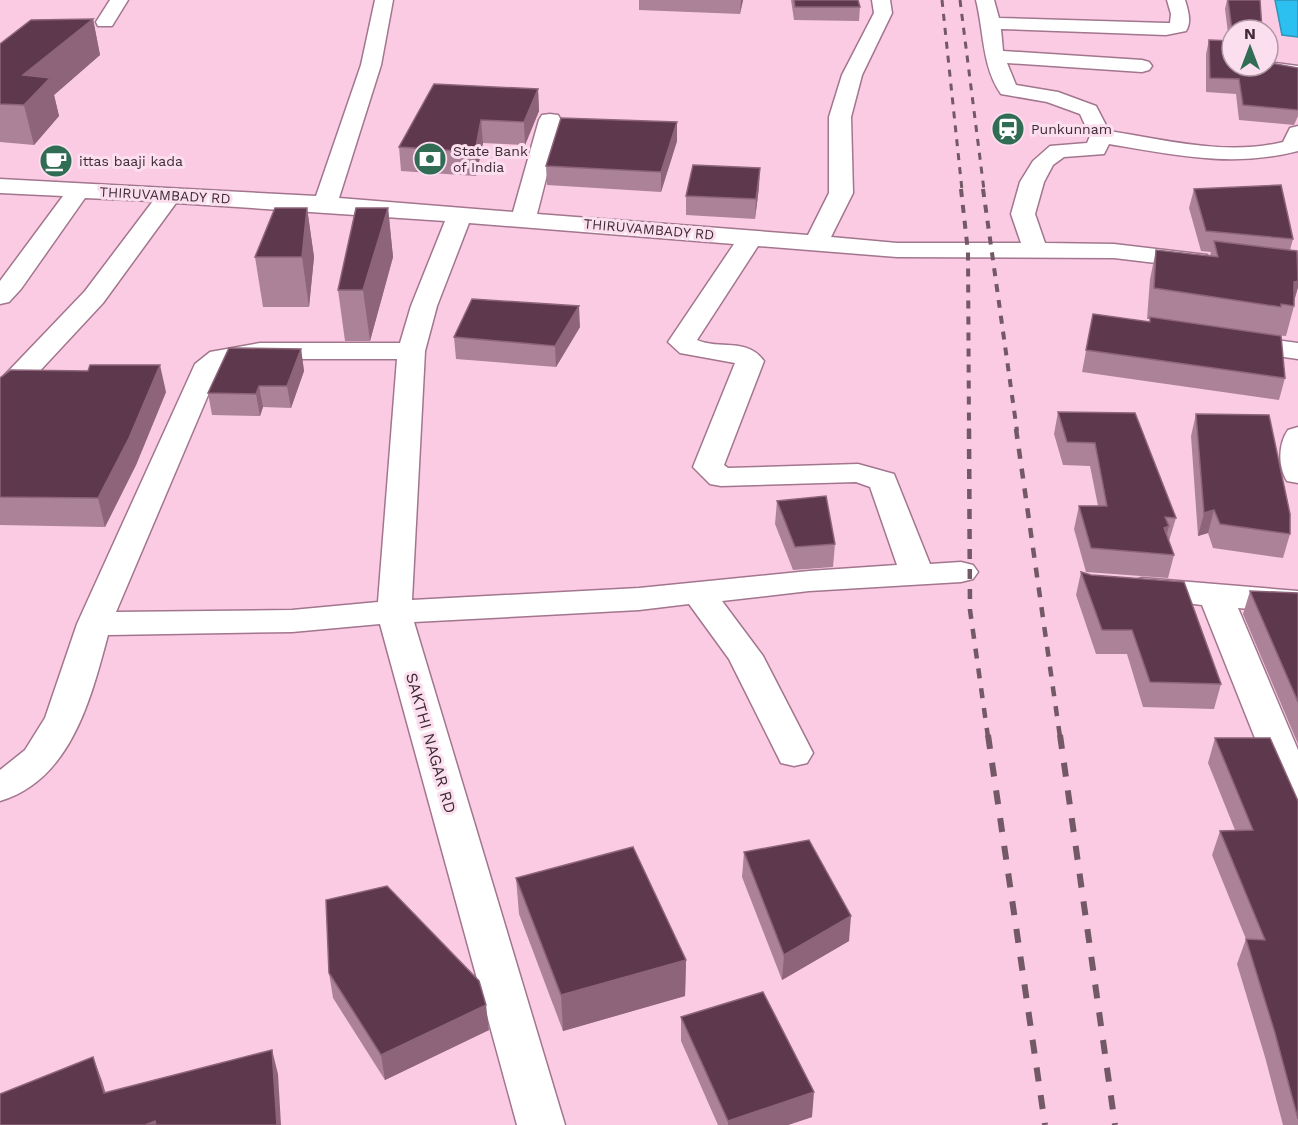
<svg xmlns="http://www.w3.org/2000/svg" width="1298" height="1125" viewBox="0 0 1298 1125" font-family="'Work Sans',sans-serif">
  <rect width="100%" height="100%" fill="#fbcbe4"/>
  <polygon fill="#2bc0f0" stroke="#3193b8" stroke-width="1.5" points="1275,0 1298,0 1298,37 1282,35"/>
  <g fill="none" stroke-linecap="round" stroke-linejoin="round">
    <g stroke="#a2768d" stroke-width="3">
      <g id="minor">
        <polygon points="110,0 128,0 112,26 98,26 96,22"/>
        <path d="M375 0H393L381 65 339 198 513 212 539 120 542 115 550 114 558 115 561 120 537 214 808 235 829 193V117L842 75 874 13 872 0H890L892 13 862 75 851 117 853 193 831 237 897 243H1021L1011 214 1020 182 1033 161 1050 146 1087 143 1090 136 1080 114 1047 102 1001 94C982 67 984 32 976 0H994L999 18 1166 23H1170L1171 14 1167 0H1185C1188 10 1192 22 1186 31L1166 35 1001 29 1003 51 1142 60 1149 62 1152 66 1149 70 1142 72 1007 63 1016 85 1058 92 1096 106 1109 131C1166 140 1226 156 1283 142L1290 128 1298 126V151C1232 168 1175 155 1109 144L1104 154 1064 157 1053 165 1044 182 1035 214 1045 243 1114 244 1207 255 1211 260 1207 265 1198 268 1114 258 897 257 758 246 697 340C719 350 747 337 764 361L724 465 728 468 858 464 894 474 930 564 961 562 973 565 978 572 973 579 961 582 809 591 722 601 763 656 813 753 807 763 794 766 781 763 729 659 689 604 639 610 414 622 565 1125H517L380 624 292 632 108 635C91 698 71 780 0 801V770L25 750 45 718 77 624 195 364 210 352 260 343H400L411 306 445 221 176 203 103 303 10 403 0 406V380L85 291 153 201 85 198 21 289 9 302 0 304V281L63 196 0 193V179L316 196 361 65ZM469 223 734 244 668 342 680 353 735 363 693 467 710 484 721 486 856 482 870 487 897 565 809 571 639 588 412 600 425 351 437 306ZM260 359H397L378 602 292 610 116 612 217 374 229 365Z"/>
        <polygon points="1268,62 1298,66 1298,78 1257,72 1254,68 1268,66"/>
        <polygon points="1237,335 1298,343 1298,359 1227,349 1223,343 1227,337"/>
        <path d="M1298 427V483L1287 481C1278 467 1278 444 1288 430Z"/>
        <polygon points="1142,578 1298,591 1298,613 1238,608 1298,750 1298,810 1284,806 1278,796 1202,605 1130,596 1125,589 1130,582"/>
      </g>
    </g>
    <use href="#minor" fill="#fff" fill-rule="evenodd"/>
    <g stroke="#735866" stroke-width="3" stroke-dasharray="7 7" stroke-linecap="butt">
      <polyline points="942,0 962,190"/>
      <polyline points="960,0 984,190"/>
    </g>
    <g stroke="#735866" stroke-width="4" stroke-dasharray="8 8" stroke-linecap="butt">
      <polyline points="961,189 968,252 969,431"/>
      <polyline points="983,189 1017,431"/>
    </g>
    <g stroke="#735866" stroke-width="4.5" stroke-dasharray="10 10" stroke-linecap="butt">
      <polyline points="969,429 970,610 988,737"/>
      <polyline points="1016,429 1060,737"/>
    </g>
    <g stroke="#735866" stroke-width="6" stroke-dasharray="14 14" stroke-linecap="butt">
      <polyline points="988,735 1045,1125"/>
      <polyline points="1060,735 1115,1125"/>
    </g>
  </g>
  <g fill="#ac8298">
    <polygon points="639,0 743,0 740,14 639,10"/>
    <polygon points="791,0 858,0 860,7 859,21 794,20"/>
    <polygon points="1227,0 1260,0 1232,30 1232,66 1264,72 1298,68 1298,116 1294,125 1239,120 1236,94 1206,92 1206,54 1209,40 1229,41 1225,9"/>
    <polygon points="93,19 100,55 54,95 59,116 34,145 0,142 0,44"/>
    <polygon points="538,89 539,111 525,145 483,143 476,176 401,171 399,147"/>
    <polygon points="677,141 661,192 547,185 546,166"/>
    <polygon points="759,187 755,219 686,215 686,196"/>
    <polygon points="1194,189 1293,239 1290,250 1298,287 1294,301 1294,306 1286,336 1274,335 1285,378 1279,400 1082,372 1093,314 1150,322 1150,319 1147,319 1150,279 1156,250 1210,256 1211,252 1201,251 1189,208"/>
    <polygon points="307,208 314,257 309,307 263,307 255,257"/>
    <polygon points="388,208 393,257 370,341 345,341 338,290"/>
    <polygon points="580,327 556,367 456,359 454,337"/>
    <polygon points="301,349 304,371 291,408 263,407 260,416 212,415 208,393"/>
    <polygon points="0,378 166,392 136,465 105,527 0,525"/>
    <polygon points="1058,412 1135,413 1176,518 1169,541 1174,555 1168,578 1086,572 1074,529 1079,506 1098,506 1090,466 1063,465 1054,434"/>
    <polygon points="1196,414 1290,534 1283,558 1213,548 1208,533 1198,536 1191,436"/>
    <polygon points="777,501 835,544 833,567 793,570 775,524"/>
    <polygon points="1081,572 1221,684 1214,709 1143,707 1127,654 1096,654 1076,595"/>
    <polygon points="1250,591 1298,593 1298,744 1243,614"/>
    <polygon points="1215,738 1298,801 1298,1125 1283,1125 1265,1057 1237,964 1246,939 1212,855 1220,831 1235,830 1208,763"/>
    <polygon points="744,852 849,941 782,980 742,877"/>
    <polygon points="516,878 686,960 685,996 563,1031 519,914"/>
    <polygon points="329,973 489,1030 385,1080 333,998"/>
    <polygon points="681,1017 812,1117 788,1125 718,1125 681,1041"/>
  </g>
  <g fill="#8d647a">
    <polygon points="741,0 743,0 740,14"/>
    <polygon points="93,19 100,55 54,95 59,116 34,145 24,105 23,75"/>
    <polygon points="538,89 539,111 525,145 524,122"/>
    <polygon points="481,120 483,143 476,176 475,152"/>
    <polygon points="677,122 677,141 661,192 661,172"/>
    <polygon points="760,168 759,187 755,219 756,199"/>
    <polygon points="307,208 314,257 309,307 302,257"/>
    <polygon points="388,208 393,257 370,341 363,290"/>
    <polygon points="1298,281 1298,287 1293,305 1294,282"/>
    <polygon points="579,306 580,327 556,367 555,346"/>
    <polygon points="301,349 304,371 291,408 287,386"/>
    <polygon points="160,365 166,392 136,465 105,527 98,498"/>
    <polygon points="259,386 263,407 260,416 256,394"/>
    <polygon points="1214,510 1208,533 1198,536 1204,513"/>
    <polygon points="1169,526 1163,549 1164,528"/>
    <polygon points="851,916 849,941 782,980 784,955"/>
    <polygon points="686,960 685,996 563,1031 561,995"/>
    <polygon points="486,1005 489,1030 385,1080 381,1055"/>
    <polygon points="272,1050 278,1074 281,1125 277,1125"/>
    <polygon points="93,1057 102,1081 113,1118 104,1093"/>
    <polygon points="814,1092 812,1117 788,1125 728,1125 728,1121"/>
    <polygon points="155,1121 157,1125 145,1125"/>
  </g>
  <g fill="#5e384d" stroke="#8d647a" stroke-width="1.5">
    <polygon points="794,0 858,0 860,7 795,7"/>
    <polygon points="1228,0 1260,0 1262,30 1232,30"/>
    <polygon points="93,19 23,75 50,78 24,105 0,104 0,44 31,20"/>
    <polygon points="1209,40 1232,41 1232,66 1264,66 1264,72 1271,63 1298,68 1298,110 1243,105 1239,79 1210,78"/>
    <polygon points="434,84 538,89 524,122 481,120 475,152 399,147"/>
    <polygon points="561,118 677,122 661,172 546,166"/>
    <polygon points="693,165 760,168 756,199 686,196"/>
    <polygon points="1281,185 1293,239 1206,231 1194,189"/>
    <polygon points="275,208 307,208 302,257 255,257"/>
    <polygon points="356,208 388,208 363,290 338,290"/>
    <polygon points="1214,241 1297,251 1298,281 1294,282 1294,306 1281,304 1281,307 1154,288 1156,250 1218,257"/>
    <polygon points="472,299 579,306 555,346 454,337"/>
    <polygon points="1093,314 1150,322 1150,317 1281,336 1285,378 1086,350"/>
    <polygon points="229,348 301,349 287,386 259,386 256,394 208,393"/>
    <polygon points="90,365 160,365 129,438 98,498 0,497 0,378 11,370 88,371"/>
    <polygon points="1058,412 1135,413 1176,518 1165,517 1169,526 1164,528 1174,555 1091,548 1079,506 1107,506 1095,443 1067,442"/>
    <polygon points="1196,414 1269,415 1290,514 1290,534 1220,524 1214,510 1204,513"/>
    <polygon points="826,496 835,544 795,547 777,501"/>
    <polygon points="1081,572 1091,575 1184,582 1221,684 1150,682 1132,630 1102,630"/>
    <polygon points="1250,591 1298,593 1298,702"/>
    <polygon points="1215,738 1270,738 1298,801 1298,1119 1275,1033 1246,939 1265,940 1220,831 1253,830"/>
    <polygon points="809,840 851,916 784,955 744,852"/>
    <polygon points="633,847 686,960 561,995 516,878"/>
    <polygon points="387,886 479,981 486,1005 381,1055 329,973 326,900"/>
    <polygon points="763,992 814,1092 728,1121 681,1017"/>
    <polygon points="272,1050 277,1125 156,1125 155,1121 145,1125 0,1125 0,1094 93,1057 104,1093"/>
  </g>
  <defs>
    <g id="station-disc" transform="scale(1.725)"><circle r="9.5" fill="#316c55" stroke="#fcdfee"/><path d="M-3-6H3Q5-6 5-4V2Q5 4 3 4L4.5 6H3L1.5 4h-3L-3 6H-4.5L-3 4Q-5 4-5 2V-4Q-5-6-3-6ZM-3.5-4v3h7v-3ZM-3.5 1v1.5H-2V1ZM2 1v1.5H3.5V1Z" fill="#fff"/></g>
    <g id="bank-disc" transform="scale(1.725)"><circle r="9.5" fill="#316c55" stroke="#fcdfee"/><path d="M-6-4H6V4H-6ZM0-2.3a2.3 2.3 0 1 0 0 4.6a2.3 2.3 0 1 0 0-4.6Z" fill="#fff"/></g>
    <g id="cafe-disc" transform="scale(1.725)"><circle r="9.5" fill="#316c55" stroke="#fcdfee"/><path d="M-5.5-4.5H6V0H3Q3 3.5 0 3.5H-2.5Q-5.5 3.5-5.5 0ZM3-3.2v2h1.7v-2ZM-6 4.5H4V6H-6Z" fill="#fff"/></g>
  </defs>
  <g fill-rule="evenodd">
    <use href="#station-disc" x="1008" y="129"/>
    <use href="#bank-disc" x="430" y="159"/>
    <use href="#cafe-disc" x="56" y="161"/>
  </g>
  <g text-anchor="middle" dominant-baseline="central" stroke-width="6" stroke-linejoin="round" paint-order="stroke">
    <g font-size="14" fill="#3e2b35" stroke="#fcdfee" text-anchor="start">
      <text x="1031" y="129">Punkunnam</text>
      <text x="453" y="151">State Bank<tspan x="453" dy="16">of India</tspan></text>
      <text x="79" y="161">ittas baaji kada</text>
    </g>
    <g font-size="14" fill="#3e2b35" stroke="#fcdfee">
      <text transform="translate(165 195) rotate(3)">THIRUVAMBADY RD</text>
      <text transform="translate(649 229) rotate(5)">THIRUVAMBADY RD</text>
    </g>
    <g font-size="16" fill="#3e2b35" stroke="#fcdfee">
      <text transform="translate(431 743) rotate(74)">SAKTHI NAGAR RD</text>
    </g>
  </g>
  <g transform="translate(1250 48)"><circle r="28" fill="#fcdfee" stroke="#b097a4" stroke-width="1.5"/>
  <path d="M0-4.5L10 22L0 15L-10 22Z" fill="#316c55"/>
  <text y="-9" font-size="16" font-weight="bold" text-anchor="middle" fill="#3e2b35">N</text>
  </g>
</svg>
